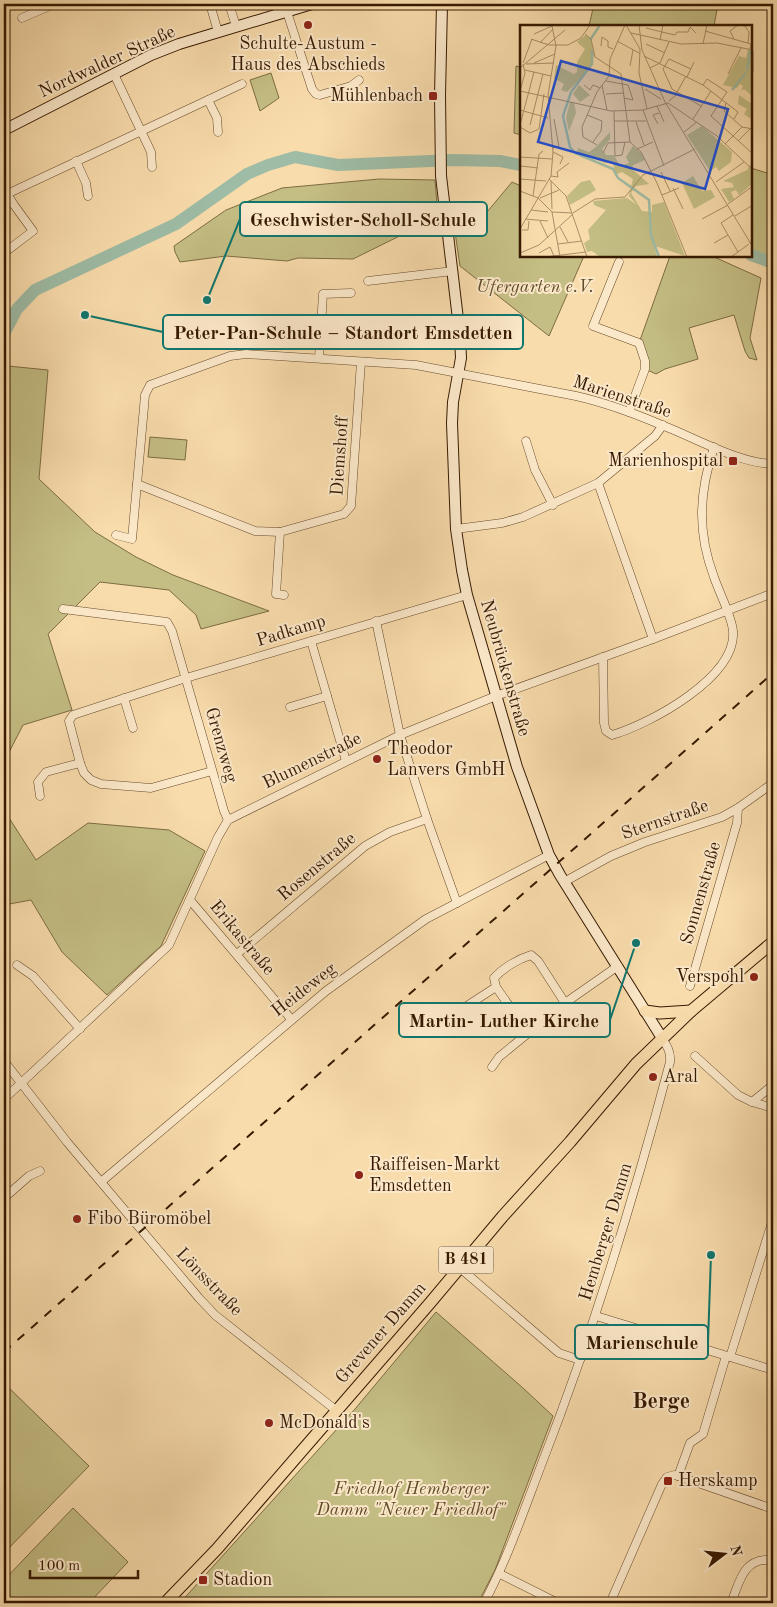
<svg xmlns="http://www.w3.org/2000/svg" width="777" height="1607" viewBox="0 0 777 1607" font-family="'Old Standard TT',serif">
  <rect width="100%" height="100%" fill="#f9dcac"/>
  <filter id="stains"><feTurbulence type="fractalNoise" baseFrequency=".004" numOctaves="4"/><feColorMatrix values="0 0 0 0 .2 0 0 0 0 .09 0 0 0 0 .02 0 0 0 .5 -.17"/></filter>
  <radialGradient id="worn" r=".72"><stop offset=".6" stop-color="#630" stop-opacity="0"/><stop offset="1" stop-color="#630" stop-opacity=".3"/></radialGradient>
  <g fill="#c4be84" stroke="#7d6c42">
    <polygon points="594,4 718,4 714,26 589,26"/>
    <polygon points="516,66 521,67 521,135 514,133"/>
    <polygon points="271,73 279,98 260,111 250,80"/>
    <polygon points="773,155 773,268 744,256 751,256 751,168 767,173"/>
    <polygon points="379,179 435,180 438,217 353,259 298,258 287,261 226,256 180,262 175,252 174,246 226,210 282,188"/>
    <polygon points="512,182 521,186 521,256 584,256 549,336 460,266 455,232 472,230"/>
    <polygon points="670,256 712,256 761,278 750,338 757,360 749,358 745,351 734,315 689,328 698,359 665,369 656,374 645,369 639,343"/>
    <polygon points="8,366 48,370 39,479 95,532 136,557 173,575 269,611 201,629 196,615 169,590 100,582 48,634 72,710 23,725 4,762 4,722 10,719 4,704 4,414"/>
    <polygon points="150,437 187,440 185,460 148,457"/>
    <polygon points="4,810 36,860 88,823 169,830 205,851 161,946 107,995 62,952 31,900 4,905"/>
    <polygon points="436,1312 523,1388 553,1416 495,1570 478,1603 180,1603 355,1409"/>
    <polygon points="4,1383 89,1466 4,1553"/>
    <polygon points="73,1508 128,1562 89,1603 5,1603 4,1602 4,1580"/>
  </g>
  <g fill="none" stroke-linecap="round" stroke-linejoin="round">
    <g stroke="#9ebca6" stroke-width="12">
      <polyline points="751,255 773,263"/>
      <polyline points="4,334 17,309 35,290 176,224 247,174 268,165 295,157 338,165 453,160 500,161 521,165"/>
    </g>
    <g stroke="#674a2b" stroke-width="9">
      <g id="street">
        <polyline points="210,4 218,32"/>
        <polyline points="229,4 236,26"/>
        <polyline points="287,12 312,89 316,94 320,95 351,86 359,80"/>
        <polyline points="22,18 54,4"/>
        <polyline points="114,74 151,152 152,167"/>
        <polyline points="208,100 217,118 218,132"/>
        <polyline points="76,161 86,183 88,196"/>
        <polyline points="4,186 7,194 242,84"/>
        <polyline points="4,253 33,231 14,205 7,194"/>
        <polyline points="619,262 593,326 639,343 645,361 645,369 629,412"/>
        <polyline points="368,281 453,271"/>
        <polyline points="319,358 323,294 351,293"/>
        <polyline points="526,441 535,470 553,505"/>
        <polyline points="598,483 653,639"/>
        <polyline points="137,484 255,531 280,532 344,514 351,506 361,362"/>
        <polyline points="456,529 502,523 523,517 598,483 655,436 663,425"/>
        <polyline points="280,532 276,594 284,595"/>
        <path d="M116 535 132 539 144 407 145 395 150 385 230 356 246 354 416 365 576 396C607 403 636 414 664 426 691 436 747 467 773 463"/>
        <polyline points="63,609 167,622 172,631 224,811 228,820"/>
        <polyline points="376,621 400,735 427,819 457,903"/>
        <polyline points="311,641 346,761"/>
        <path d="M603 657 604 723 606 731 612 735C650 724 737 677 733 631 732 617 719 592 714 577 697 532 699 493 714 447"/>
        <polyline points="124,698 133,728"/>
        <polyline points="290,707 327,696"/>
        <polyline points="212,771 151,788 101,784 91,780 84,773 80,763 69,721 73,715 186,678 467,595"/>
        <polyline points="40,796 38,782 46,772 80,763"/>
        <polyline points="564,882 611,856 645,842 722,817 738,808 773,783"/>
        <polyline points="190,900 291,1019"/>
        <polyline points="237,954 365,846 390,832 427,819"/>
        <polyline points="17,965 33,976 80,1029"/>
        <polyline points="690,986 737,823 738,808"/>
        <polyline points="496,987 528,1033"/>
        <path d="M456 1019 462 1009 496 987 494 978C503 968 518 959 531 955L538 961 565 1003"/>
        <polyline points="695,1056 738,1095 752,1102 773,1108"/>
        <polyline points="4,1061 67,1142 199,1298 215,1315 337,1411"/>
        <polyline points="492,1067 499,1057 565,1003 618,966"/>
        <polyline points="4,1099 169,945 218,837 228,820 400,735 496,696 653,639 773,593"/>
        <polyline points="752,1102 773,1085"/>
        <polyline points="101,1182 326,991 426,919 549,855"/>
        <polyline points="4,1198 29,1176 40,1171"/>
        <polyline points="460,1268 559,1353 580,1360"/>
        <polyline points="596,1316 773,1370"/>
        <polyline points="730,1357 773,1219"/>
        <polyline points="678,1476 690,1443 703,1434 726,1356"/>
        <polyline points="500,1574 558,1603"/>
        <path d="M484 1603C508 1558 524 1510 542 1463 593 1332 634 1198 670 1062 671 1052 667 1046 662 1038"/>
        <polyline points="610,1603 662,1484 667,1477 675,1475 678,1476 773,1509"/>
        <path d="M731 1603C740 1581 743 1557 773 1560"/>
      </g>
    </g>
    <g stroke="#361900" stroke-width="12">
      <g id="secondary">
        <polyline points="442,4 440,95 441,176 460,336 461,358 453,402 452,423 456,529 462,570 467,595 517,767 549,855 560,875 662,1038"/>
        <polyline points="4,130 151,55 179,44 312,4"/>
      </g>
    </g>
    <g stroke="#361900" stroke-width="13">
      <g id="primary">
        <polyline points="645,1011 660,1013 691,1011"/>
        <polyline points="165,1603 217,1549 300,1453 430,1303 503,1216 570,1142 636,1064 691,1011 773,942"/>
      </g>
    </g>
    <use href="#street" stroke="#fbe8c9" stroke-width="8"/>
    <use href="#secondary" stroke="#fbe8c9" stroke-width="10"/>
    <use href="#primary" stroke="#f9dcac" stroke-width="11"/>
    <polyline stroke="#361900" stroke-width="2" stroke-dasharray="9 9" stroke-linecap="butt" points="4,1352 773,673"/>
  </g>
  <g fill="#8f2418" stroke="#fbe8c9" stroke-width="2">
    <circle cx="308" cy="25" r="5"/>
    <rect x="428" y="91" width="10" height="10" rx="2.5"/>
    <rect x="728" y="456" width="10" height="10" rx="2.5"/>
    <circle cx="377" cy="759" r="5"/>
    <circle cx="754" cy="977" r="5"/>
    <circle cx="653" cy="1077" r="5"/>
    <circle cx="359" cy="1175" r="5"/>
    <circle cx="77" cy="1219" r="5"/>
    <circle cx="269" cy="1423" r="5"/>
    <rect x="663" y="1476" width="10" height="10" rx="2.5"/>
    <rect x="198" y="1575" width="10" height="10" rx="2.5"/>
  </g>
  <g text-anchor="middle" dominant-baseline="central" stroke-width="4" stroke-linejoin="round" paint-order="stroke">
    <rect fill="#fbe8c9" stroke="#71573c" stroke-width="1" x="438.5" y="1246.5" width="55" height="27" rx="4"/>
    <g font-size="16" font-weight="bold" fill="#361900">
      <text x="466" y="1260">B 481</text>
    </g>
    <g font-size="18" fill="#361900" stroke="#fbe8c9" text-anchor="start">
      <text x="308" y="44" text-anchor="middle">Schulte-Austum -<tspan x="308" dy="21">Haus des Abschieds</tspan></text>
      <text x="423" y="96" text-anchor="end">Mühlenbach</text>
      <text x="723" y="461" text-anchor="end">Marienhospital</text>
      <text x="387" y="749">Theodor<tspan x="387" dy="21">Lanvers GmbH</tspan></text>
      <text x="744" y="977" text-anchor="end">Verspohl</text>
      <text x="663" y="1077">Aral</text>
      <text x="369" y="1165">Raiffeisen-Markt<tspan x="369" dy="21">Emsdetten</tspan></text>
      <text x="87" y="1219">Fibo Büromöbel</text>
      <text x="279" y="1423">McDonald's</text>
      <text x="678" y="1481">Herskamp</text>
      <text x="213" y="1580">Stadion</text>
    </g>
    <g font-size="18" fill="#361900" stroke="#fbe8c9">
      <text transform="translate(107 62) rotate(-25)">Nordwalder Straße</text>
      <text transform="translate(622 397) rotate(18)">Marienstraße</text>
      <text transform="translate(340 456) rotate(-86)">Diemshoff</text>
      <text transform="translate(291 631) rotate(-17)">Padkamp</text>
      <text transform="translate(505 668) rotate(74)">Neubrückenstraße</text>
      <text transform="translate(221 745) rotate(74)">Grenzweg</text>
      <text transform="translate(312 761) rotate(-26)">Blumenstraße</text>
      <text transform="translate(665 820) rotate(-19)">Sternstraße</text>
      <text transform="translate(317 867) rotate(-40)">Rosenstraße</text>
      <text transform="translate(701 893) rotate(-74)">Sonnenstraße</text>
      <text transform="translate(242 938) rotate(50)">Erikastraße</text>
      <text transform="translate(304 990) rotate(-38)">Heideweg</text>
      <text transform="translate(606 1232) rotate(-73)">Hemberger Damm</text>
      <text transform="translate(209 1282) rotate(46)">Lönsstraße</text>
      <text transform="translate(381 1333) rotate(-49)">Grevener Damm</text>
    </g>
    <g font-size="18" font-style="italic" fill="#614b28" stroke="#fbe8c9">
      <text x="535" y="287">Ufergarten e.V.</text>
      <text x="411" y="1489">Friedhof Hemberger<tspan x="411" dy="21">Damm "Neuer Friedhof"</tspan></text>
    </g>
    <g font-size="22" font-weight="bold" fill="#361900" stroke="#fbe8c9">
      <text x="661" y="1402">Berge</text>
    </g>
  </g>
  <g transform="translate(520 25)">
    <rect width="232" height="232" fill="#f9dcac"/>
    <path d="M66 10 71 14 74 30 70 44 47 67 41 65 44 59 34 53 36 40 54 49 57 47V37L65 24 57 17ZM228 24 232 25V71L224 64 221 66 223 61 220 59 217 63 203 60 219 31 226 33ZM59 60 70 70 60 77 53 69ZM219 70 232 79 231 94 224 89 227 84 218 79ZM50 77H54L56 88 49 106 46 93ZM182 101 212 127 211 137 199 146 196 142 190 146 167 110ZM90 107V114L82 124 86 130H94L100 141 109 138 106 132 113 121 121 128 125 135 113 140 112 144 129 159 116 161 111 168 122 186 132 187V180L144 177 165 231 135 221 132 214 137 232H80L72 226 67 227 64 218 70 214 68 205 86 185 74 180 73 176 107 173 117 180 109 171 113 154 102 147 95 150 93 137 85 138 57 127 58 123 69 127 76 122ZM232 137V159L219 170 216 165 211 167 214 174 209 177 201 164 214 162 212 158 203 156 227 145ZM173 151 182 166 191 165 195 172 174 184 162 158ZM70 155 76 165 50 180 47 171 61 157Z" fill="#c4be84"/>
    <path fill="none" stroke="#9ebca6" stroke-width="2.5" d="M70 15 80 0M72 25V39L51 67 43 91 50 122 55 128 93 144 98 153 129 175 131 210 139 232M227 46 230 26M212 65 226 48"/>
    <path fill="none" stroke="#ab8e67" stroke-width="1" d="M106 0 120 24 119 48 127 84M119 0 122 25 145 77 231 219 229 216M224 0 229 7 228 18M126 3 142 7M185 6 231 19 230 24M142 7 155 10 157 7H168L170 2 176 8M111 8 161 19 197 18 233 25M14 9 32 1 36 21M65 9 71 14 75 32 101 49 110 117 121 127 137 158 167 232M11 14 29 20H48L61 13 70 0M214 14 210 6 218 0M140 15 143 0M97 16 119 28M20 18 33 4M126 19 145 28M183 19 187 0M81 21 82 12 88 16V22L93 24M233 26V47M124 31 183 60 218 87 214 94M3 38 12 14M14 38 35 29M6 39 34 38M110 41 113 25M0 43 45 5M130 43 140 38 149 17M171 44 149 34 143 44 152 64 181 81M5 45 31 51M208 49 221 23M167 52 174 37M86 56 108 60 113 75 104 73M64 60 70 65 73 60 80 63M82 60 87 85M183 60 187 54 207 67 191 91 233 129M125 64 141 74M0 66 91 86 123 85 148 78 197 111 233 145M0 66 5 48 3 39M86 69 104 68M149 76 155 71 166 51M206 78 204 86 222 102 233 104M137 81 144 97M0 85 28 93M123 85 144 141M94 86 95 131 102 130 105 117M67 90 82 96 81 106 73 117M173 94 191 66M94 96H126M116 97 124 120M138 99 133 90 139 88M0 100 14 47M10 100 23 49M0 102 10 108 19 104 24 69M164 107 177 97M218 116 230 104M205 119 222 102M77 120 63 112 62 102 77 67 89 51 90 34 105 0M32 123 39 122 34 94M117 124 133 117M33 127 43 132 40 139M83 128 88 118 110 117M0 132 32 134M0 144 1 141 18 143M141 147 150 166M31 151 38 152 37 147 49 138M0 154 26 156M29 154 46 171 67 232M31 156 32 184M196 157 224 137M153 163 163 184M0 166 18 173 32 187 40 232M142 170 159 163M13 171 19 129 23 126M20 173 39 165M208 179 233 161M11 185 28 187M32 187 52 188M53 188 75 174 105 172 123 150 175 124M213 190 201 198 218 227M215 191 233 180M5 194 28 196M182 194 208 180M20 196 28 213M40 202 48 217M0 204 31 151 33 127 28 70 36 21M2 205H8L9 196M194 218 208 210M38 219 62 216M0 228 19 220 53 189M19 228 30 222 34 231M25 232 66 227M211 232 229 219"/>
    <path fill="#1d4ed8" fill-opacity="0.15" stroke="#1d4ed8" stroke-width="2.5" d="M41 36 208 84 185 164 18 117Z"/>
    <rect width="232" height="232" fill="none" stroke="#361900" stroke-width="2.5"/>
  </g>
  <path fill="none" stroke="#0f766e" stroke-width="2" d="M207 300L240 219M85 315L163 332M636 943L610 1020M711 1255L708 1342"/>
  <g fill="#0f766e" stroke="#fbe8c9" stroke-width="2">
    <circle cx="207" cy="300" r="5"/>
    <circle cx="85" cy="315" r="5"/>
    <circle cx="636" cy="943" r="5"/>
    <circle cx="711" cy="1255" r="5"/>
  </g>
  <g fill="#fbe8c9" stroke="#0f766e" stroke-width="2">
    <rect x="240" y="202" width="247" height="34" rx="5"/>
    <rect x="163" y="315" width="360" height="34" rx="5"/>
    <rect x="399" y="1003" width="211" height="34" rx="5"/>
    <rect x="575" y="1325" width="133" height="34" rx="5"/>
  </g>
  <g font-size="19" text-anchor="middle" font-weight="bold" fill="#361900">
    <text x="363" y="226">Geschwister-Scholl-Schule</text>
    <text x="343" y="339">Peter-Pan-Schule – Standort Emsdetten</text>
    <text x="504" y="1027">Martin- Luther Kirche</text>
    <text x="642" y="1349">Marienschule</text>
  </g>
  <rect width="777" height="1607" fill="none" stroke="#f9dcac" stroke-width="20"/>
  <rect x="5" y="5" width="767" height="1597" fill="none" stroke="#361900" stroke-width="2.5"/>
  <rect x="10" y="10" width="757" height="1587" fill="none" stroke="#361900"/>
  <g transform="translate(724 1554) rotate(74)" stroke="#fbe8c9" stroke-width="4" paint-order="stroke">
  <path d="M0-4L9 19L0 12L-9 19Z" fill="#361900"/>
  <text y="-8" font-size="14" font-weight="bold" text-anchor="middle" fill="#361900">N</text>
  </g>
  <path d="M30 1570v8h108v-8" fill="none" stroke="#361900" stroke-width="2.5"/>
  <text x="38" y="1570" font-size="15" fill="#361900" stroke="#fbe8c9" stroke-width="4" paint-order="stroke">100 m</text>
  <rect width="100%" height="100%" filter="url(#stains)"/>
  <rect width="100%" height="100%" fill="url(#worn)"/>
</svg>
